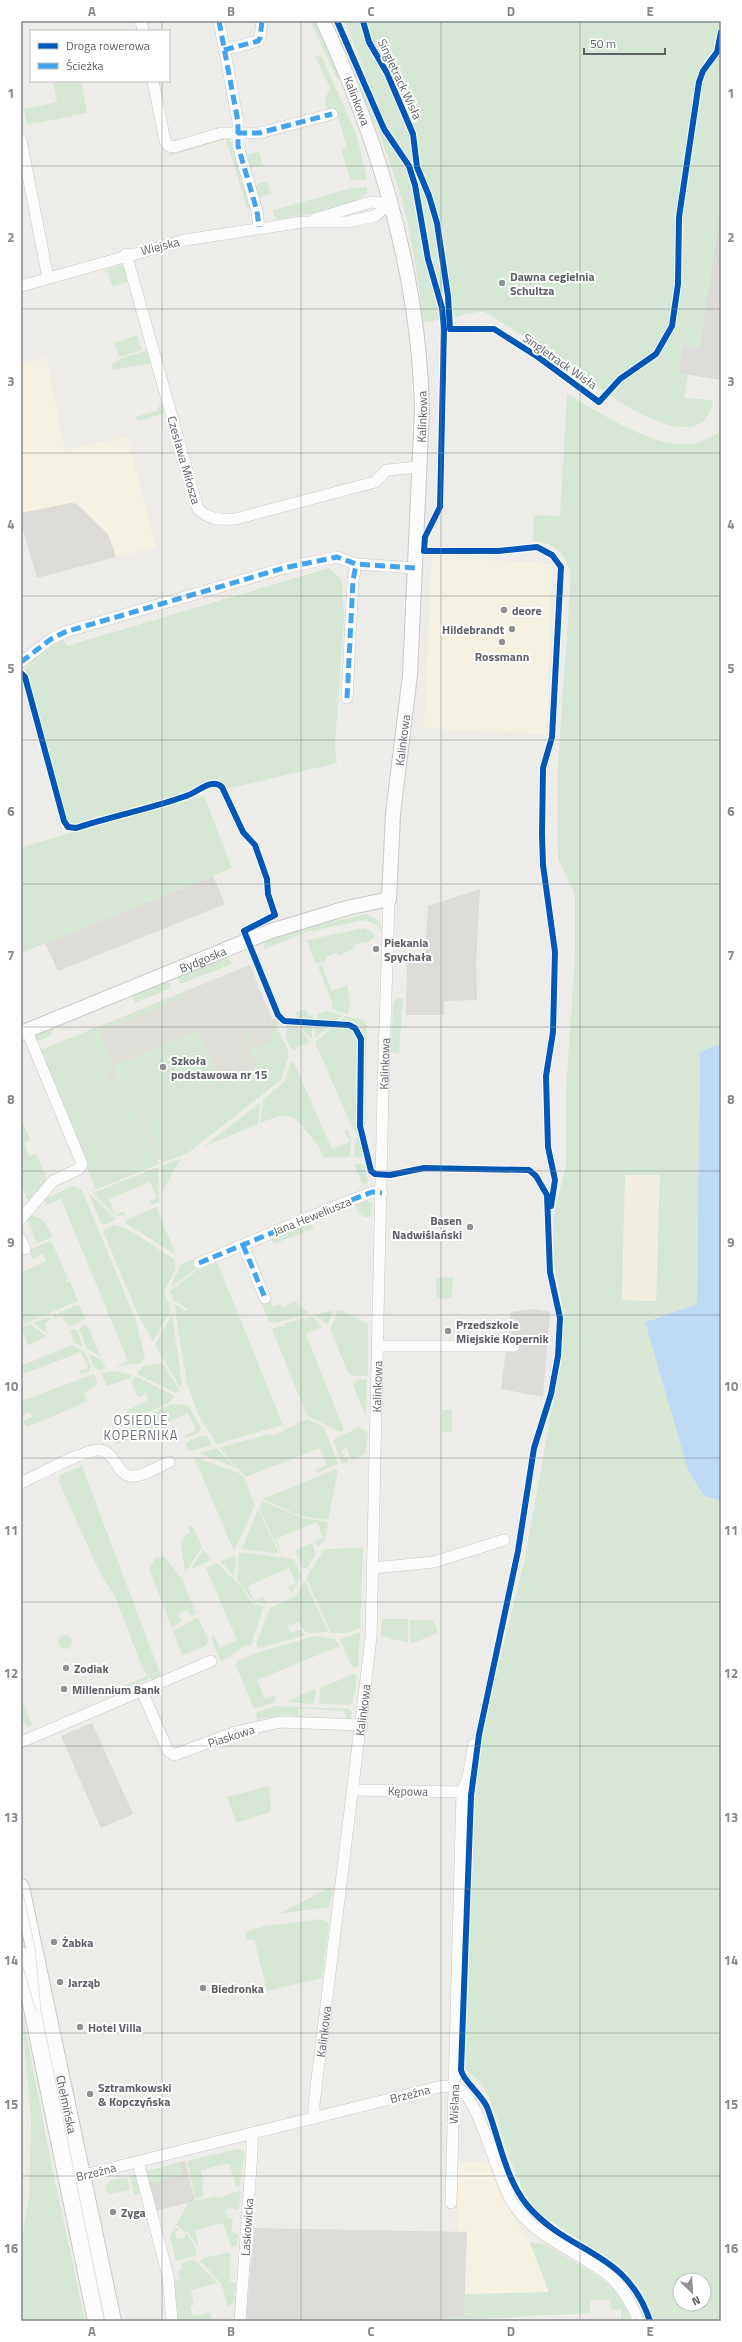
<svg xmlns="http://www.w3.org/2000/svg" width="742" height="2342" viewBox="0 0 742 2342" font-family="'Titillium Web',sans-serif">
  <rect width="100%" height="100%" fill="#edece8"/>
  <g fill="#f5f2e2">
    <polygon points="46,357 65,450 127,437 156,547 116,557 108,534 77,504 70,503 21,513 21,365"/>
    <polygon points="432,556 552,564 547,734 424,728"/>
    <polygon points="458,2162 488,2163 502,2198 530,2243 549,2292 464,2294 467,2232 457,2231"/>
  </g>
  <g fill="#dddbd8">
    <polygon points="720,212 721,212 721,380 678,373 683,345 699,348"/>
    <polygon points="70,503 77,504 108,534 116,557 37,578 21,523 21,513"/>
    <polygon points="213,876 225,904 58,971 45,943"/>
    <polygon points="480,889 476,962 477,1000 444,1001 444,1015 406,1015 407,957 425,957 428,906"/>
    <polygon points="536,1309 550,1312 543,1397 501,1389 511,1312"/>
    <polygon points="92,1723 133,1814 101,1828 61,1736"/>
    <polygon points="185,2161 195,2201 147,2213 138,2174"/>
    <polygon points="254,2228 467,2232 464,2315 435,2321 246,2321"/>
  </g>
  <polygon fill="#e0ded8" points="250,965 274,1024 278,1057 188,1147 97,1186 41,1050"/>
  <g fill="#d6e8d5" fill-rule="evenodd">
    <polygon points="310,21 316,21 343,78 337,79"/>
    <path d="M345 21H721V212L699 348 683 345 678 373 688 375 684 398 713 400C702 474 581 375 555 357 532 341 507 326 483 311L423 323C418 278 412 233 399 190 388 153 372 117 357 81L367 78Z"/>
    <polygon points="321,55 357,136 367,180 350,180 341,149 347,148 338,117 327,109 325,99 330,88 315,56"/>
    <polygon points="53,81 81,81 87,113 27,125 24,109 57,102"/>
    <polygon points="226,137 231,141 251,208 247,209 226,139 163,158 172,153"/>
    <polygon points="259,151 263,165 250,168 246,156"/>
    <polygon points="267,181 271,194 259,198 255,185"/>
    <path d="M367 187V193C355 207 296 217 277 219L273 215 274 210 351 188Z"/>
    <polygon points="123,265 125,266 165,411 162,414 139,421 135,417 156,411 162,402 152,363 112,370 111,365 122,358 148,350 128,282 112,286 108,272 105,272 104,270"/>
    <polygon points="137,335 142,350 119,357 114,343"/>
    <path d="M567 394C606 415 682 471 721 429V1044L700 1052 697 1304 645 1322 704 1496 721 1501V2321H654C636 2261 600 2257 556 2224 549 2219 539 2214 534 2207 508 2171 504 2128 485 2089 481 2081 470 2074 464 2068L473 1797 481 1736 524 1563 562 1353 564 1313 554 1266 553 1217 566 1166V1090L575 955V894L558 859 557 781 571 572C564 552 554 543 533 541L534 515 560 516ZM680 2280H704V2304H680Z"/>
    <polygon points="329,568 342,580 344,616 335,745 337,763 226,789 220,783 210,782 189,794 72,827 67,824 30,684 24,672 39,652 62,637 67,646"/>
    <polygon points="204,796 232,868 21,953 21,848 113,819"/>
    <polygon points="367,914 379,921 382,934 377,925 364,920 307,932 264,949 265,940 293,930"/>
    <polygon points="364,928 373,933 375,937 366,943 363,942 355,945 355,948 339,956 337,953 327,956 325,961 316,964 307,940"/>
    <polygon points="227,955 232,964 180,984 177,976"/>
    <polygon points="322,965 332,991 347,986 350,1002 348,1014 331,1009 333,1004 318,967"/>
    <polygon points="168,980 171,988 135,1003 131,995"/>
    <polygon points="183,993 183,998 106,1029 105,1025"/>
    <polygon points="403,998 399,1054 391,1052 393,1005 396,999"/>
    <polygon points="306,1009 309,1016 313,1015 312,1022 299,1022 295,1012"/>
    <polygon points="325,1011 343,1015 336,1021 316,1021 317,1015"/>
    <path d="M345 1016 363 1020 367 1026 365 1134 362 1127 363 1038C359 1026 350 1023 338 1022Z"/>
    <polygon points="277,1017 280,1024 276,1027 288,1049 288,1058 281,1080 188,1153 162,1163 142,1116 257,1067 244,1034 250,1032 251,1034 247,1036 252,1049 272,1043 271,1036 275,1032 271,1020"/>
    <path d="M287 1023H295L310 1042 293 1050C285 1043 286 1033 287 1023Z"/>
    <polygon points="300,1024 312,1024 312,1039 301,1029"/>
    <polygon points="316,1024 331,1025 315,1038"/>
    <polygon points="335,1025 344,1025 352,1028 359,1041 359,1132 355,1134 315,1042"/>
    <polygon points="97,1027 112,1064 110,1065 112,1070 105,1072 109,1080 117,1077 134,1119 113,1066 198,1031 220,1081 137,1117 139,1117 159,1164 100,1188 97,1184 98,1189 91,1191 95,1188 41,1050"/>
    <polygon points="54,1029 50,1036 36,1042 36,1034"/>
    <polygon points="293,1061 332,1149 350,1142 344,1130 347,1129 351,1139 350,1157 323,1158 320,1148 298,1121 289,1116 279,1116 260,1123 263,1100 284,1082 291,1063"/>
    <polygon points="260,1103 258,1124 203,1147"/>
    <path d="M21 1118 30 1140 24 1143 29 1156 36 1154C39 1162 46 1173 47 1180 48 1187 27 1207 22 1212L21 1208 29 1204 21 1184Z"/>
    <polygon points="361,1135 363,1157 354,1157 356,1138"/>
    <polygon points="182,1158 174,1170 163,1192 161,1166"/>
    <polygon points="354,1164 364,1164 368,1182 363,1185"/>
    <polygon points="158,1167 159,1202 152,1205 149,1201 157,1198 150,1182 109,1199 115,1215 124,1211 125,1215 116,1216 93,1193"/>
    <polygon points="73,1186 82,1190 136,1321 145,1357 141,1363 114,1367 128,1361 61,1199 47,1205 44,1199"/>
    <polygon points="88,1192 116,1219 107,1224 101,1224"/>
    <polygon points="365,1200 372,1202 371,1217 364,1217 357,1211 356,1204"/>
    <polygon points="156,1207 176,1255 125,1223 126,1220"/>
    <path d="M26 1216C42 1214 46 1223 52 1236L50 1238 29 1246 36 1242Z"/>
    <polygon points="311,1222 314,1228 274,1244 271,1238"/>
    <polygon points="113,1225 126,1228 174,1259 176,1268 164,1292 171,1310 153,1341 139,1317 103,1231"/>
    <polygon points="51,1241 68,1278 64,1283 70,1281 78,1301 21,1325 21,1268 23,1272 46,1261 43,1254 32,1259 28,1250"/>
    <polygon points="193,1259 197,1268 170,1288 181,1264"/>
    <polygon points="217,1262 283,1425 217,1444 198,1414 187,1383 174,1304 186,1311 188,1309 173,1300 170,1291 197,1270"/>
    <polygon points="453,1277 452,1298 437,1299 436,1278"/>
    <polygon points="271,1301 273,1307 281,1304 282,1308 295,1301 309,1313 275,1323 269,1322 262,1304"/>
    <polygon points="77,1305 80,1306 85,1319 69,1327 62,1316 53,1319 54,1315"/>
    <polygon points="333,1310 328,1325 315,1315"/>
    <polygon points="340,1310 368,1324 368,1376 353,1376 348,1373 330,1328 336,1317 336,1311"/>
    <polygon points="172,1315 182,1384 180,1387 155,1345"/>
    <polygon points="312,1316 322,1327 306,1334 344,1430 341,1432 307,1416 272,1329 281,1325 282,1327 285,1327 284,1324"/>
    <polygon points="48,1317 51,1320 45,1323 48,1334 33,1323"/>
    <polygon points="30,1324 46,1336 30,1345 28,1345 21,1328"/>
    <polygon points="85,1324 87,1325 101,1357 87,1349 79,1329"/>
    <polygon points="75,1329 77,1330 83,1347 74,1342 70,1330"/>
    <polygon points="72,1345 85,1352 91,1367 89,1372 80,1374 79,1371 88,1368 81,1352 21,1375 21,1366"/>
    <polygon points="89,1354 103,1361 106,1369 98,1370 93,1365"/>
    <polygon points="163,1363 179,1390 176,1393 137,1374 143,1366"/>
    <polygon points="114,1371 132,1375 130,1378 107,1386 101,1373"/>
    <path d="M94 1374 98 1384 84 1393 87 1401C66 1411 49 1418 26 1427L23 1421 32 1417 30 1412 21 1416V1401Z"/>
    <polygon points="135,1376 175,1396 169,1403 117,1426 128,1410 148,1400 146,1394 138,1397 131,1381"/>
    <polygon points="367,1379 366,1416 353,1385 357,1380"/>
    <polygon points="172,1404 188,1405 201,1428 199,1433 185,1438 184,1436 196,1430 188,1413 116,1445 113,1432"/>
    <rect x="442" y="1410" width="10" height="22"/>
    <polygon points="307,1419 324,1427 338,1464 317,1473 315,1470 327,1465 320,1448 246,1477 219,1448 270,1434 272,1436"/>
    <polygon points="359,1427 368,1434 365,1454 351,1460 347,1448 341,1450 344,1458 348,1457 349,1461 342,1463 333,1440"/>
    <polygon points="200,1436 207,1436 211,1443 210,1446 189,1451 185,1443"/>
    <polygon points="216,1448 236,1468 199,1453"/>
    <polygon points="194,1457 239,1473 244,1478 255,1505 234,1551"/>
    <polygon points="82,1466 161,1676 152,1680 143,1670 115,1596 100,1573 59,1482 60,1475"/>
    <polygon points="336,1469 338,1471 328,1520 300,1516 263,1499"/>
    <polygon points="262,1501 302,1518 328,1522 325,1540 318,1546 314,1542 324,1538 317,1522 276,1539 282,1556 259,1508"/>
    <polygon points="258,1509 279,1554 242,1549"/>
    <polygon points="192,1525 202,1547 185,1573 181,1541 184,1540 183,1536 190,1533 188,1527"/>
    <polygon points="312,1543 316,1554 307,1568 303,1568 295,1550"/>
    <polygon points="363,1548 360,1628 347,1633 331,1633 306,1578 324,1549"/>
    <polygon points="203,1550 212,1560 191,1569"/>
    <polygon points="239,1552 294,1559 301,1577 292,1592 287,1587 296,1583 289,1568 248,1586 254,1601 264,1597 267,1604 254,1602 237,1580"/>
    <polygon points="236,1555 234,1576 220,1561"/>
    <polygon points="157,1556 160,1558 164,1556 182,1579 196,1614 191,1617 188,1610 178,1614 181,1621 172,1628 149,1568"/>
    <polygon points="217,1563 240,1585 253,1604 264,1606 251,1645 244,1646 221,1662 211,1637 214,1636 220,1648 237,1640 206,1568"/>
    <path d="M305 1581 328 1632C313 1631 306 1639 299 1622L288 1626 290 1633 299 1630 306 1635 259 1648 256 1644 270 1608 296 1596Z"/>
    <polygon points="198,1617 208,1640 206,1646 182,1655 173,1631"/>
    <polygon points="382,1619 408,1619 408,1643 381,1636"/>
    <polygon points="410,1620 433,1620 437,1628 437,1633 411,1644"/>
    <polygon points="360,1632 358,1667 355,1668 351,1665 340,1639"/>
    <circle cx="65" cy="1642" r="7"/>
    <polygon points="315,1636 335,1639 340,1646 257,1680 265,1699 275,1695 276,1699 272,1703 254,1709 236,1666 237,1661 256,1653"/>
    <polygon points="354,1674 357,1676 353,1703 350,1705 320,1704 319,1702 320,1688"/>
    <polygon points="147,1676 149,1679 105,1698 109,1692"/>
    <polygon points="314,1689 316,1691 313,1704 286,1702"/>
    <polygon points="21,1697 32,1725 27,1727 24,1722 21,1723"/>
    <polygon points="274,1706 349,1709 352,1712 351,1719 348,1720 344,1711 299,1708 298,1717 291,1714 260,1719 259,1723 255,1713"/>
    <polygon points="269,1786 271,1812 236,1823 227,1797"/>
    <polygon points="330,1887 332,1890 330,1905 328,1907 279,1914"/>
    <polygon points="321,1919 329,1923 322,1978 267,1991 254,1939 247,1940 245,1932 265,1926"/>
    <polygon points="21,2006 51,2162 85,2321 21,2321 21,2243 29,2197 31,2120"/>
    <polygon points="21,2077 23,2130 21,2166"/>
    <polygon points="238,2149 244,2150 244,2154 240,2186 236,2187 229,2163 201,2170 204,2184 201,2185 204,2196 195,2198 187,2163 190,2160"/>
    <polygon points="180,2163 182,2175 151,2183 147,2181 146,2171"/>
    <polygon points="138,2173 141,2182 139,2194 134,2195 130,2176"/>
    <polygon points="124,2177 128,2179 130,2190 108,2194 106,2185 111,2180"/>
    <polygon points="241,2190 239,2208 235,2210 233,2208 226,2209 228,2219 233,2218 232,2232 239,2235 236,2246 231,2247 223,2223 195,2230 198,2244 197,2245 189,2234 176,2225 189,2202 216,2196 218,2198"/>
    <path d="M175 2227 180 2230 175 2232 177 2239 185 2237V2233C192 2239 195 2247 197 2255L176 2261 170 2237Z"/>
    <polygon points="530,2243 544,2244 592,2272 614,2289 626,2308 631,2321 621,2321 621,2309 611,2310 610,2299 590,2301 590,2313 436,2321 463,2315 464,2294 549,2292"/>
    <polygon points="230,2252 229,2281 236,2283 234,2302 228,2307 221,2283 200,2261 202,2258"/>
    <polygon points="194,2260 218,2283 191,2290 194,2305 190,2306 193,2316 210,2312 212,2321 175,2321 172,2285 174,2281 180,2280 178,2272 183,2269 182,2263"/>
  </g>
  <polygon fill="#f3efdf" points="625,1175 660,1175 656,1301 622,1300"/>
  <polygon fill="#bfdaf5" points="721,1044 721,1501 704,1496 688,1470 645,1322 697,1304 700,1052"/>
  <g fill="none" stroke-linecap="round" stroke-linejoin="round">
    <g stroke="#c9c8c8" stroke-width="12">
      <g id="minor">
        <polyline points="141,21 143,31"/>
        <polyline points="219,21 238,122 238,146 257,211 259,227"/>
        <polyline points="224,50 258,41 260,38 262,21"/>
        <polyline points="153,81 165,141 169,146 174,147 222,133 259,133 332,114"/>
        <polyline points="21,140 48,278"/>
        <polyline points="315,219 371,202 390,204"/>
        <path d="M126 254 198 509C210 520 220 520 235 519L375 482 387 470 419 467"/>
        <polyline points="21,286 185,240 303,222 347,222 375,216 390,204"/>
        <polyline points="21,662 51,639 65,632 284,568 337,557 356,564 415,568"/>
        <polyline points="347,698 353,581 356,564"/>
        <polyline points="21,1219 53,1181 79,1169 82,1164 27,1031"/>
        <polyline points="21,1239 25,1249"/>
        <polyline points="243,1245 265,1298"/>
        <polyline points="199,1263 349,1201 372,1192 382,1193"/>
        <polyline points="379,1346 514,1346"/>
        <path d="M21 1483C36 1476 87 1448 100 1450 117 1452 117 1479 135 1476 146 1475 159 1466 169 1462"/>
        <polyline points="373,1568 434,1562 504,1540"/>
        <polyline points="142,1691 168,1751 174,1755 236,1732 280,1722 362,1725"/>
        <polyline points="21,1742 211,1661"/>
        <polyline points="354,1790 462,1792"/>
        <path id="s1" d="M314 2118V2104L371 1638 383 1090 389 899"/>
        <polyline points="138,2162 168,2276 172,2321"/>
        <path d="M76 2177 438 2087C446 2086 454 2085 461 2090 480 2104 497 2176 511 2200 533 2238 577 2250 609 2276 623 2287 632 2305 639 2321"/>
        <polyline points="451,2203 462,1792 468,1777 474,1744"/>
        <polyline points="240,2321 252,2152 252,2134"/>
      </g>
    </g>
    <g stroke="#c9c8c8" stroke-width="16">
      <g id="tertiary">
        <path id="s2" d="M21 1033 271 931 347 908 389 899 393 814 410 675 422 410C419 276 379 142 323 21"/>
      </g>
    </g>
    <g stroke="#c8c8c8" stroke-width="18">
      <g id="secondary">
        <path id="s3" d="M21 1887 113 2321"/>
        <polyline points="21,1955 96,2321"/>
      </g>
    </g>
    <use href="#minor" stroke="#fcfcfc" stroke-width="11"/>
    <use href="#tertiary" stroke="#fcfcfc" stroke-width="14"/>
    <use href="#secondary" stroke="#fcfcfc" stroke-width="16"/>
    <g stroke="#e3e3e2" stroke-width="1">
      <polyline points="21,1884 35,1948 41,2011 105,2321"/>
      <polyline points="21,1960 36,2011"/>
    </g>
    <g stroke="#e3e3e2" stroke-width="3" stroke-dasharray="1 5" stroke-linecap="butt">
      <path d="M21 2036C30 2097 32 2160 21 2221"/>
      <polyline points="552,2321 721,2314"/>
    </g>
    <g stroke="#40a5ee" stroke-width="5" stroke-dasharray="10 5" stroke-linecap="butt">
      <polyline points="219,21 238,122 238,146 257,211 259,227"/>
      <polyline points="224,50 258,41 260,38 262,21"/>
      <polyline points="237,133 259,133 332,114"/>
      <polyline points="21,662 51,639 65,632 284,568 337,557 356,564 415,568"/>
      <polyline points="347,698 353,581 356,564"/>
      <polyline points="243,1245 265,1298"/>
      <polyline points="199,1263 349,1201 372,1192 382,1193"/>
    </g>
    <g stroke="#fff" stroke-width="8">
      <g id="cycleway">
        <polyline points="337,21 384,129 409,166 415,185 428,259 442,308 444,329 440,507 425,537 424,551 498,551 537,547 552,555 561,567 552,737 543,768 542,835 543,865 555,952 553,1032 546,1076 548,1147 555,1180 551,1206"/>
        <polyline points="363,21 369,42 387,73 413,134 417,167 429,196 437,223 448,296 450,329 494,329 538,357 599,402 620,379 656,354 672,326 678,284 679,217 699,82 703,71 717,52 721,32"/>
        <path d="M21 673 25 677 64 821 68 827 76 828C112 816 150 809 186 796 197 793 211 777 222 787L243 832 255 845 267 879 268 894 275 915 244 931 278 1015 284 1021 349 1025 355 1028 361 1039 360 1126 371 1171 375 1174 390 1175 424 1168 529 1170 536 1176 547 1195 550 1272 560 1318 558 1356 551 1394 534 1448 518 1551 479 1735 471 1796 461 2070C463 2081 481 2094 487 2107 499 2138 505 2178 527 2205 569 2255 626 2249 650 2321"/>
      </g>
    </g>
    <use href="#cycleway" stroke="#0057b8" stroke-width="6"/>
  </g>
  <path fill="none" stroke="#85878a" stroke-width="1" stroke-opacity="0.55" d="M162 21V31M301 21V2321M441 21V2321M580 21V2321M162 81V2321M21 166H721M21 309H721M21 453H721M21 596H721M21 740H721M21 884H721M21 1027H721M21 1171H721M21 1315H721M21 1458H721M21 1602H721M21 1746H721M21 1889H721M21 2033H721M21 2176H721"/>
  <g fill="#8f9193" stroke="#fff" stroke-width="1.5">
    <circle cx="502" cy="283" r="4"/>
    <circle cx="504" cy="610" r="4"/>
    <circle cx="512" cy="629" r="4"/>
    <circle cx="502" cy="642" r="4"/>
    <circle cx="376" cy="949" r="4"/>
    <circle cx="163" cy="1067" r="4"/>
    <circle cx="470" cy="1227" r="4"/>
    <circle cx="448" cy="1331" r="4"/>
    <circle cx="66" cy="1668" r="4"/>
    <circle cx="64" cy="1689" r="4"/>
    <circle cx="54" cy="1942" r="4"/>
    <circle cx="60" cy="1982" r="4"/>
    <circle cx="203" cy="1988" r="4"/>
    <circle cx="80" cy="2027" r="4"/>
    <circle cx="90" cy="2094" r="4"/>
    <circle cx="113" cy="2212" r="4"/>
  </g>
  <g text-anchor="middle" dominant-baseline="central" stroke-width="4" stroke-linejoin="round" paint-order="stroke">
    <g font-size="12" fill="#5d6065" stroke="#fff">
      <text transform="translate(400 79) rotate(65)">Singletrack Wisła</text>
      <text transform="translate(357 101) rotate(69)">Kalinkowa</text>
      <text transform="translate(160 246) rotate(-14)">Wiejska</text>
      <text transform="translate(560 361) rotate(35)">Singletrack Wisła</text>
      <text stroke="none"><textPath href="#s2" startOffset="876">Kalinkowa</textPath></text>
      <text transform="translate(184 460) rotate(74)">Czesława Miłosza</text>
      <text stroke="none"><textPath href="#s2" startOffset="552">Kalinkowa</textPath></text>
      <text stroke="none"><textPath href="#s2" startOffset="196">Bydgoska</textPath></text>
      <text stroke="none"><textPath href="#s1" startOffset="1058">Kalinkowa</textPath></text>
      <text transform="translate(312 1216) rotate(-22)">Jana Heweliusza</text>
      <text stroke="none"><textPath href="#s1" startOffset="735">Kalinkowa</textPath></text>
      <text stroke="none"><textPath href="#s1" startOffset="411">Kalinkowa</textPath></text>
      <text transform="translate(231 1736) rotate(-18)">Piaskowa</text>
      <text transform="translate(408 1791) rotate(1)">Kępowa</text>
      <text stroke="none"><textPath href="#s1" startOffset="87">Kalinkowa</textPath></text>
      <text transform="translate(410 2094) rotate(-14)">Brzeźna</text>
      <text stroke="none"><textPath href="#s3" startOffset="222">Chełmińska</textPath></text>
      <text transform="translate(454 2104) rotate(-88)">Wiślana</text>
      <text transform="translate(96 2172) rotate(-14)">Brzeźna</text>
      <text transform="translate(247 2227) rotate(-86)">Laskowicka</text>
    </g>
    <g font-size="12" font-weight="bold" fill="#5d6065" stroke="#fff" text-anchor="start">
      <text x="510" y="276">Dawna cegielnia<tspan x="510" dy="14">Schultza</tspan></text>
      <text x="512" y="610">deore</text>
      <text x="504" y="629" text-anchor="end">Hildebrandt</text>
      <text x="502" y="656" text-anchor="middle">Rossmann</text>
      <text x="384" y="942">Piekania<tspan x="384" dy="14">Spychała</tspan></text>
      <text x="171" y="1060">Szkoła<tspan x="171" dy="14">podstawowa nr 15</tspan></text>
      <text x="462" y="1220" text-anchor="end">Basen<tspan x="462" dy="14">Nadwiślański</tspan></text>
      <text x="456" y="1324">Przedszkole<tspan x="456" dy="14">Miejskie Kopernik</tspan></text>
      <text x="74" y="1668">Zodiak</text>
      <text x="72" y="1689">Millennium Bank</text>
      <text x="62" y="1942">Żabka</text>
      <text x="68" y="1982">Jarząb</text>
      <text x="211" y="1988">Biedronka</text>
      <text x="88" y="2027">Hotel Villa</text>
      <text x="98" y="2087">Sztramkowski<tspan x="98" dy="14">&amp; Kopczyńska</tspan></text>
      <text x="121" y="2212">Zyga</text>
    </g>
    <g font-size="13" letter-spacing="1" fill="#6e7277" stroke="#fff">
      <text x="141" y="1420">OSIEDLE<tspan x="141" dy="15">KOPERNIKA</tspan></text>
    </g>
  </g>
  <rect width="742" height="2342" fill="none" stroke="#ffffff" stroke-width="44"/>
  <rect x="30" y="30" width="140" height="52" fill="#ffffff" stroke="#bebfc1"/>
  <rect x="38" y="43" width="20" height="6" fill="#0057b8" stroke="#bebfc1"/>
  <text x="66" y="50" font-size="12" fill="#5d6065">Droga rowerowa</text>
  <rect x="38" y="63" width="20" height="6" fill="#40a5ee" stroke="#bebfc1"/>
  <text x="66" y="70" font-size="12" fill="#5d6065">Ścieżka</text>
  <g transform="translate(692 2292) rotate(155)"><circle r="19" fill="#ffffff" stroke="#bebfc1"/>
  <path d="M0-3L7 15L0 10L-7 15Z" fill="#8f9193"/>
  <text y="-6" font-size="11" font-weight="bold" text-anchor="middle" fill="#5d6065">N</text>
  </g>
  <path d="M584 48v6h81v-6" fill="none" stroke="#5d6065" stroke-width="2"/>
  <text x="590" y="48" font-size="12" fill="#5d6065" stroke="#ffffff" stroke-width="3" paint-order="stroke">50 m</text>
  <rect x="22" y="22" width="698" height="2298" fill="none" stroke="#85878a" stroke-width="1.5"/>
  <g font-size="13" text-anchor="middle" font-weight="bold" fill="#85878a">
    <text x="92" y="16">A</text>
    <text x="231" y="16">B</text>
    <text x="371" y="16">C</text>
    <text x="511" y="16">D</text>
    <text x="650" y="16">E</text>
    <text x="11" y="98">1</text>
    <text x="731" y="98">1</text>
    <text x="11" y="242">2</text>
    <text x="731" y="242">2</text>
    <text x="11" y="386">3</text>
    <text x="731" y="386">3</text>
    <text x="11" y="529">4</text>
    <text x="731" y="529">4</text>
    <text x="11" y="673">5</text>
    <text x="731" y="673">5</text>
    <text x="11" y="816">6</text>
    <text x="731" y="816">6</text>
    <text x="11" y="960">7</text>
    <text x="731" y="960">7</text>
    <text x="11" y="1104">8</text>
    <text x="731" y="1104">8</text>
    <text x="11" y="1247">9</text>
    <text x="731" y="1247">9</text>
    <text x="11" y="1391">10</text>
    <text x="731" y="1391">10</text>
    <text x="11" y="1535">11</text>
    <text x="731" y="1535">11</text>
    <text x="11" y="1678">12</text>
    <text x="731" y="1678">12</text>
    <text x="11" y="1822">13</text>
    <text x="731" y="1822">13</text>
    <text x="11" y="1965">14</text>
    <text x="731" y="1965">14</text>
    <text x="11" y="2109">15</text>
    <text x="731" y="2109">15</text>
    <text x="11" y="2253">16</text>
    <text x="731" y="2253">16</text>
    <text x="92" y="2336">A</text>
    <text x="231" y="2336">B</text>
    <text x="371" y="2336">C</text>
    <text x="511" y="2336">D</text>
    <text x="650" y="2336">E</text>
  </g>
</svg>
